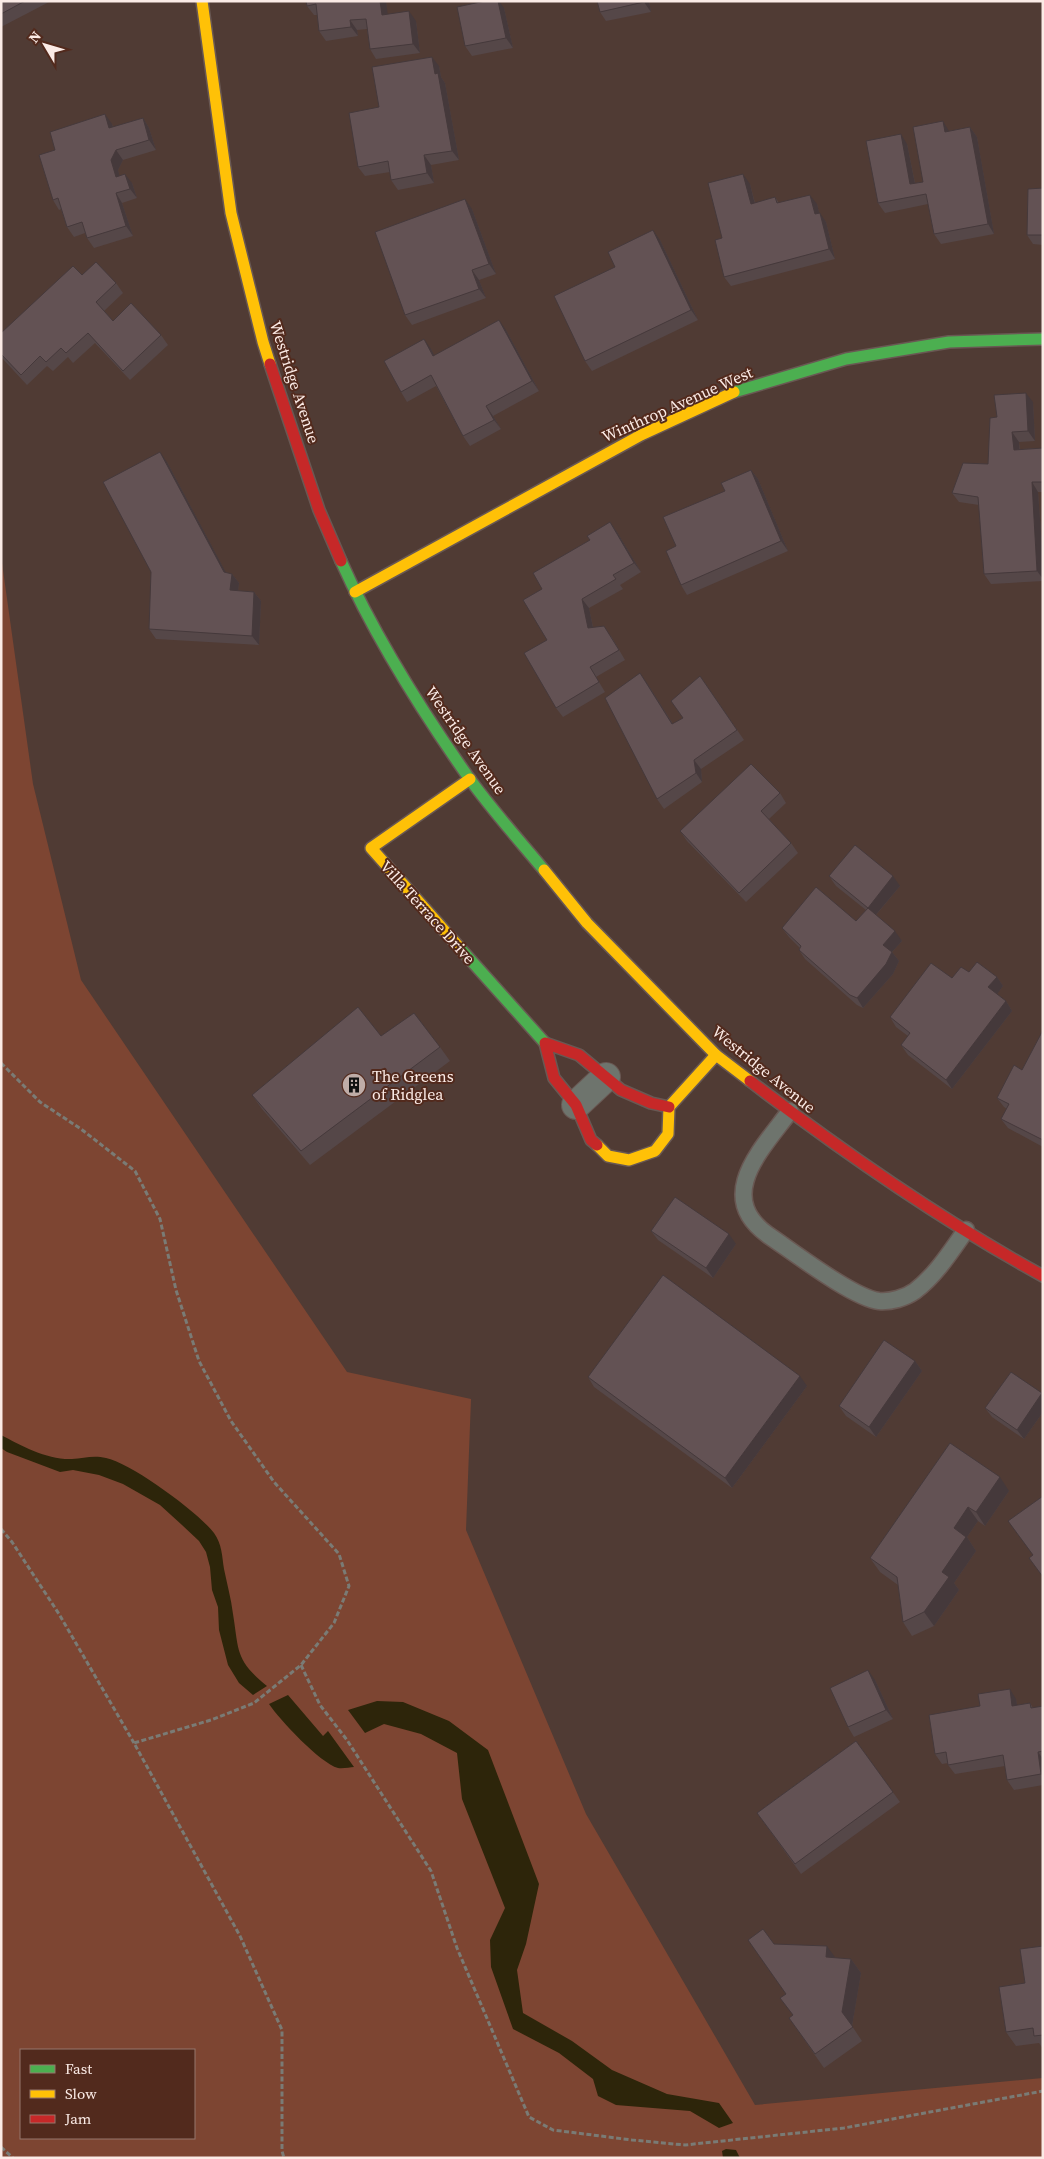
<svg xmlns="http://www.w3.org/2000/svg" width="1044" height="2159" viewBox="0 0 1044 2159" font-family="'Source Serif 4',serif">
  <rect width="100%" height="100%" fill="#503b34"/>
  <path fill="#7d4532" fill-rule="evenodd" d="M1 556 33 784 81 980 347 1372 471 1399 466 1530 586 1814 755 2105 1043 2078V2158H1ZM21 2050H194V2138H21Z"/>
  <g fill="#2d250a">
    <path d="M1 1435C22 1446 47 1460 72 1459 84 1458 94 1455 106 1458 131 1463 198 1512 214 1533 222 1544 222 1556 224 1569 227 1584 231 1598 233 1614 239 1651 235 1660 267 1686L253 1695 239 1683 228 1665 219 1630 218 1607 212 1590 210 1567 206 1552 199 1541 182 1525 160 1505 123 1484 99 1475 73 1470 60 1472 7 1452 1 1448Z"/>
    <path d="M288 1695 323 1736 328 1731 354 1767C350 1767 343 1769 338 1768 320 1763 280 1720 269 1704Z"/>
    <polygon points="377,1701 403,1702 449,1721 488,1750 539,1884 526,1944 517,1970 523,2013 572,2041 612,2070 667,2094 719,2103 733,2123 719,2128 690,2111 616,2105 598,2096 593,2079 559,2053 513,2029 491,1967 490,1940 505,1908 462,1799 457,1753 421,1734 384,1724 365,1733 348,1710"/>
    <polygon points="726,2149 736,2150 740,2158 723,2158 722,2151"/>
  </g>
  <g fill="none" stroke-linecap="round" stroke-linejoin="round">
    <g stroke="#695853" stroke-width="19">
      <path id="lane" d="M790 1111C762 1149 714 1196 768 1235 792 1251 853 1298 879 1301 891 1302 905 1298 915 1291 936 1275 951 1251 966 1230"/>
    </g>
    <g stroke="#695853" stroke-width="30">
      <polyline id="street" points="576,1105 606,1077"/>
    </g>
    <g stroke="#695853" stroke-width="14">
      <g id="fast">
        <polyline points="734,392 846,359 949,342 1043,339"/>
        <path d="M341 561C375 637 421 710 469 778 492 810 519 840 544 870"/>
        <polyline points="459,947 545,1043"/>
      </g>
    </g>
    <g stroke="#695853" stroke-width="14">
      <g id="slow">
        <polyline points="202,1 231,213 263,342 270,364"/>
        <polyline points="355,592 641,435 734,392"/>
        <polyline points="544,870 587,923 716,1055 750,1081"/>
        <polyline points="459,947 371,848 470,779"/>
        <polyline points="597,1145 608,1156 629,1160 655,1151 668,1134 669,1107 716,1055"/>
      </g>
    </g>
    <g stroke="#695853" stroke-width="14">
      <g id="jam">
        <polyline points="270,364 319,510 341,561"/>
        <path d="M750 1081C843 1152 941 1220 1043 1276"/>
        <polyline points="597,1145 591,1140 576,1105 554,1078 545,1043 579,1055 621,1090 651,1103 669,1107"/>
      </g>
    </g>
    <g stroke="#7a7b75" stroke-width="3" stroke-dasharray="5 2.5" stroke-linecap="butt">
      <polyline points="1,1063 40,1102 81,1129 135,1171 160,1219 176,1290 199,1361 231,1421 274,1482 339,1554 349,1586 334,1623 301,1665 254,1703 211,1720 134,1743 240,1936 282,2030 282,2151 284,2158"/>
      <polyline points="1,1529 12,1542 59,1614 134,1743"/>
      <polyline points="301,1665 320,1705 347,1740 431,1871 457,1948 529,2117 553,2130 632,2140 685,2145 844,2128 1043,2091"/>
      <polyline points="1,2147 13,2158"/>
    </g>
    <use href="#lane" stroke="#6e746d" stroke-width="16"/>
    <use href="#street" stroke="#6e746d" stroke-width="28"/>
    <use href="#fast" stroke="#4caf50" stroke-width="11"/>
    <use href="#slow" stroke="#ffc107" stroke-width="11"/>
    <use href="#jam" stroke="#c62828" stroke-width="11"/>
  </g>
  <g fill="#554748">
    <polygon points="1,1 51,1 1,27"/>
    <polygon points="306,1 386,1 387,14 416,21 420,53 376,59 370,49 367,29 357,30 358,36 326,41 319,31 317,15 314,15 307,6"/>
    <polygon points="649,1 651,12 606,21 600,12"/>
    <polygon points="504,8 513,48 472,56 465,46"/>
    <polygon points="439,66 441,77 445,83 459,160 431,165 434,183 398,190 391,180 390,172 365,176 358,167 379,107"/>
    <polygon points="143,118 149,128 156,150 123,160 118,170 119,176 132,183 137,198 122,203 133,236 94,248 87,238 85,233 74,237 67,227 61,209 59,210 53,200 55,150 112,124 113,127"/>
    <polygon points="970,127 977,137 994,234 941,244 934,234 928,204 885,213 878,203 907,144 915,183 923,182 949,131"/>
    <polygon points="750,184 755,203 775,197 779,203 817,204 819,213 826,222 835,259 731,286 724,277 722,238"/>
    <polygon points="1043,188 1043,245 1033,244 1027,235"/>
    <polygon points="472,209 496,274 479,280 486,298 412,325 405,315"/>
    <polygon points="660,240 698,320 592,371 585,361 615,267"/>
    <polygon points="82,275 116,283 123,293 104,311 113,321 161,335 168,345 130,380 95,343 73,363 68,357 53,371 47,366 27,385 1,357 1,333"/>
    <polygon points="506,330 539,391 493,416 501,429 470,446 463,436 436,386 407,402 401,392 431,349 434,355"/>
    <polygon points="1033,402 1035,441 1019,442 1020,449 1043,448 1043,492 1038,492 1043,560 1043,581 991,584 984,574 979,505 959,502 952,493 988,464 997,417"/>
    <polygon points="167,462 226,573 232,574 239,583 238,591 254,592 261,601 259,645 156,639 149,629"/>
    <polygon points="751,470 758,479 788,551 687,595 681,585 725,491"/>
    <polygon points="610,522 617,532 641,572 620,585 623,589 589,608 593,627 611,636 625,660 596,677 605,692 563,717 556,708 547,640 542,589 590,540"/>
    <polygon points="700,676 744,740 701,769 702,782 664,809 657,799 647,683 673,724 683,718"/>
    <polygon points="780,793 786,803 769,819 791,843 798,853 746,902 687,841 680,831"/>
    <polygon points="829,876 900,886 876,915 902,941 892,952 899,961 893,974 863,1008 857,1005 805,959 799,950 800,948 789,937 782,928 856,921 866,910 836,886"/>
    <polygon points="969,972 997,977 1003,986 997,994 1006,1001 1012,1011 952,1089 908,1055 901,1045 908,1036 896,1027 890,1017 952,978"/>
    <polygon points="1043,1030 1043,1147 1008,1128 1001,1119 1007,1109 1004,1107 997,1098 1022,1070"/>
    <polygon points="381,1036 440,1047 450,1061 310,1165 262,1109 252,1095"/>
    <polygon points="651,1231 736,1244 713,1278 658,1240"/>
    <polygon points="915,1361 922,1371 876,1437 846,1416 839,1406"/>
    <polygon points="588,1377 807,1386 732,1488 594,1387"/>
    <polygon points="1042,1393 1043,1412 1024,1439 992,1417 985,1408"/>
    <polygon points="950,1443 1009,1491 985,1526 978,1521 967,1537 976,1551 954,1583 959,1590 934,1626 912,1636 903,1622 898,1585 880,1572 870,1558"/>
    <polygon points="875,1680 893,1719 854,1737 848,1727"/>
    <polygon points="1016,1699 1017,1705 1030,1703 1033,1708 1043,1706 1043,1785 1014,1790 1007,1780 1005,1766 955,1774 948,1765 948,1763 942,1764 935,1754 980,1706"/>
    <polygon points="856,1741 900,1802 801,1874 757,1813"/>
    <polygon points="774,1944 835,1958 851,1959 861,1973 852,2026 862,2041 824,2068 789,2018 793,2016 786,1994"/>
    <polygon points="1043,1946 1043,2049 1039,2043 1016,2046 1006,2032 1025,1983"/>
  </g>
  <g fill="#45393b">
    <polygon points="380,1 386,1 389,24 382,15"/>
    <polygon points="498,1 499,1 504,8 513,48 506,38"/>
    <polygon points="644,1 649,1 651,12 644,2"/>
    <polygon points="409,11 416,21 420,53 413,44"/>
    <polygon points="350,20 357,30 358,36 351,27"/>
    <polygon points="432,57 439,66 441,77 445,83 459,160 452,151 435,74"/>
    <polygon points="105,114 112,124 116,138 109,128"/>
    <polygon points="143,118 149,128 156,150 149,140"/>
    <polygon points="943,121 949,131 945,132"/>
    <polygon points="970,127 977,137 994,234 988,224"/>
    <polygon points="901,134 907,144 917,194 910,184"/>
    <polygon points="116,150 123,160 118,170 122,186 116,177 111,160"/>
    <polygon points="424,155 431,165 434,183 427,173"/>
    <polygon points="125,174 132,183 137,198 130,189"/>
    <polygon points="743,174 750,184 757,213 751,204"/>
    <polygon points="116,193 122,203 133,236 126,226"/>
    <polygon points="810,195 817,204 822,224 815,214"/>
    <polygon points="465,199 472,209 496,274 489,264"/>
    <polygon points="820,213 826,222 835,259 829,249"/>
    <polygon points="653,230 660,240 698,320 691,310"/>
    <polygon points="472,270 479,280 486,298 479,289"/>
    <polygon points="499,320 506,330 539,391 532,381"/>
    <polygon points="424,339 431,349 440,366 433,356"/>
    <polygon points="1026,393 1033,402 1035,441 1028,431"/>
    <polygon points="486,406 493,416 501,429 494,420"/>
    <polygon points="1012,432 1019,442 1020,459 1014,450"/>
    <polygon points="160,452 167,462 231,582 232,574 239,583 237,600 230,590 224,572"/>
    <polygon points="751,470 758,479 788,551 781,541"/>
    <polygon points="1032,482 1038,492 1043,560 1043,579 1037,571"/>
    <polygon points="610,522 617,532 641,572 634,563"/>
    <polygon points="254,592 261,601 259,645 252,636"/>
    <polygon points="582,599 589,608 595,638 588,628"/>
    <polygon points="640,673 647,683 679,734 672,724"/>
    <polygon points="694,760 701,769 702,782 696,773"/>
    <polygon points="893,876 900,886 874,917 868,908"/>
    <polygon points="895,931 902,941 890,954 883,945"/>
    <polygon points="892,952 899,961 893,974 863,1008 857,998"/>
    <polygon points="997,977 1003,986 995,997 988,987"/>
    <polygon points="1006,1001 1012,1011 952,1089 946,1080"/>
    <polygon points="729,1234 736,1244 713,1278 706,1268"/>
    <polygon points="915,1361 922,1371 876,1437 869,1427"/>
    <polygon points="800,1376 807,1386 732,1488 725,1478"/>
    <polygon points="1042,1393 1043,1412 1024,1439 1017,1430"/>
    <polygon points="1000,1477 1009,1491 985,1526 976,1512"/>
    <polygon points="968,1507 978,1521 967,1537 976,1551 954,1583 959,1590 934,1626 924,1612 942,1572 954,1528"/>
    <polygon points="868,1670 875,1680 893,1719 886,1710"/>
    <polygon points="1010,1689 1016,1699 1019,1716 1012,1706"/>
    <polygon points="1038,1752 1043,1759 1043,1777 1041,1774"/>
    <polygon points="827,1946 837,1960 826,1957"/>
    <polygon points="851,1959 861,1973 852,2026 842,2012"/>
  </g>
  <g fill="#635254" stroke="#45393b">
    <polygon points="1,1 25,1 1,14"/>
    <polygon points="306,1 380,1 382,15 409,11 413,44 370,49 366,19 350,20 351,27 319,31 316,4 307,6"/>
    <polygon points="485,1 498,1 506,38 465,46 457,7"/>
    <polygon points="597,1 644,1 644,2 600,12"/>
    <polygon points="432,57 435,74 438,73 452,151 424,155 427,173 391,180 388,161 358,167 349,113 379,107 372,67"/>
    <polygon points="105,114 109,128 143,118 149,140 116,150 111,160 116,177 125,174 130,189 116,193 126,226 87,238 82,222 67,227 58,198 53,200 39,155 55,150 50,132"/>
    <polygon points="943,121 945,132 970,127 988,224 934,234 926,194 878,203 866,141 901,134 910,184 923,182 913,127"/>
    <polygon points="743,174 751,204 775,197 777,203 810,195 815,214 820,213 829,249 724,277 715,240 722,238 708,183"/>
    <polygon points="1043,188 1043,235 1027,235 1028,189"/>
    <polygon points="465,199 489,264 472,270 479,289 405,315 375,232"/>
    <polygon points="653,230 691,310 585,361 554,296 615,267 608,252"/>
    <polygon points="96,262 116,283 96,302 113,321 131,303 161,335 123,371 88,333 66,353 61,348 46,362 40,356 21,375 1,354 1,333 73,266 82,275"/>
    <polygon points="499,320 532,381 486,406 494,420 463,436 431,375 401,392 384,361 424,339 433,356"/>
    <polygon points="1026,393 1028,431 1012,432 1014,450 1043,448 1043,482 1032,482 1037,571 984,574 978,497 952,493 963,463 988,464 990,418 997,417 994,395"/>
    <polygon points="160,452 224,572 232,574 230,590 254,592 252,636 149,629 151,572 103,482"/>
    <polygon points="751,470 781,541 681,585 666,551 676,546 663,517 725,491 721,483"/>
    <polygon points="610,522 634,563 613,575 616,579 582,599 588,628 604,626 619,650 590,667 599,682 556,708 524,653 547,640 523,600 542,589 533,573 590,540 587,536"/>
    <polygon points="640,673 672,724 683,718 671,701 700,676 737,730 694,760 696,773 657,799 605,698"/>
    <polygon points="751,764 780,793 761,811 791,843 739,893 680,831"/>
    <polygon points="855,845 893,876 868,908 829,876"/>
    <polygon points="816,887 856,921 868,908 895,931 883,945 892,952 886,964 857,998 850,995 799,950 801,946 782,928"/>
    <polygon points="977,962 997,977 988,987 1006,1001 946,1080 901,1045 910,1033 890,1017 931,963 952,978 961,967 969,972"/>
    <polygon points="358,1007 381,1036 414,1013 440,1047 301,1151 252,1095"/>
    <polygon points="1043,1030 1043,1140 1001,1119 1009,1104 997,1098 1014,1065 1022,1070"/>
    <polygon points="675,1197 729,1234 706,1268 651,1231"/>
    <polygon points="663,1275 800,1376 725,1478 588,1377"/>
    <polygon points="884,1340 915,1361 869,1427 839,1406"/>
    <polygon points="1011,1372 1042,1393 1017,1430 985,1408"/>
    <polygon points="950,1443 1000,1477 976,1512 968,1507 954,1528 966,1537 942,1572 949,1577 924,1612 903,1622 897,1577 870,1558"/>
    <polygon points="1043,1496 1043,1577 1029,1558 1033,1555 1008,1521"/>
    <polygon points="868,1670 886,1710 848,1727 830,1688"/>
    <polygon points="1010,1689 1012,1706 1030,1703 1031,1708 1043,1706 1043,1751 1038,1752 1041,1774 1007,1780 1003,1755 948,1765 946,1752 935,1754 929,1715 980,1706 978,1694"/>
    <polygon points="856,1741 893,1792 795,1864 757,1813"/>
    <polygon points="763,1929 774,1944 827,1946 826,1957 851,1959 842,2012 853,2027 815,2054 789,2018 793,2015 780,1998 786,1994 748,1940"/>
    <polygon points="1043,1946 1043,2035 1034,2036 1033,2028 1006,2032 999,1987 1025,1983 1020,1949"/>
  </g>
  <defs>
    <g id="building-disc" transform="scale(1.25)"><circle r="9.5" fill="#bfada8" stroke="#522a1d"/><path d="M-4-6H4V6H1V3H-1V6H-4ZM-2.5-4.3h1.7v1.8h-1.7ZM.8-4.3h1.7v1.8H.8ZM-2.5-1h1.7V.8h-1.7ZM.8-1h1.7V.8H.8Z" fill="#111"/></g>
  </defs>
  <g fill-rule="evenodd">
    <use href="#building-disc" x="354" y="1085"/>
  </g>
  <g text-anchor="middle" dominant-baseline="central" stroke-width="4" stroke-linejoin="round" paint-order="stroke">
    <g font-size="16" fill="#fbebe6" stroke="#522a1d">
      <text transform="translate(295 382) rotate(72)">Westridge Avenue</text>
      <text transform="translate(677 404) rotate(-24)">Winthrop Avenue West</text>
      <text transform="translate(466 740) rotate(55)">Westridge Avenue</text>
      <text transform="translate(428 912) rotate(48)">Villa Terrace Drive</text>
      <text transform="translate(764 1069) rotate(39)">Westridge Avenue</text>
    </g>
    <g font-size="16" fill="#fbebe6" stroke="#522a1d" text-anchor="start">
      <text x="372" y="1076">The Greens<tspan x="372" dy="18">of Ridglea</tspan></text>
    </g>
  </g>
  <rect width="1044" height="2159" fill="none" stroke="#fbebe6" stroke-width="5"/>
  <rect x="20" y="2049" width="175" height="90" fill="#522a1d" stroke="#96776d"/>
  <rect x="30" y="2065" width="25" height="8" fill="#4caf50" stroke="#96776d"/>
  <text x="65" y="2074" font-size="15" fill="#fbebe6">Fast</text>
  <rect x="30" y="2090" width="25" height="8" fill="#ffc107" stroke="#96776d"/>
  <text x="65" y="2099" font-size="15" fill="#fbebe6">Slow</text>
  <rect x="30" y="2115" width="25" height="8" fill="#c62828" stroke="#96776d"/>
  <text x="65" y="2124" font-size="15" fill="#fbebe6">Jam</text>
  <g transform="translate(45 45) rotate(308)" stroke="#522a1d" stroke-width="4" paint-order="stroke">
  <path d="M0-4L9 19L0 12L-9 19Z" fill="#fbebe6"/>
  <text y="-8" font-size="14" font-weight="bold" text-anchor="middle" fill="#fbebe6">N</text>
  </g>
</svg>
